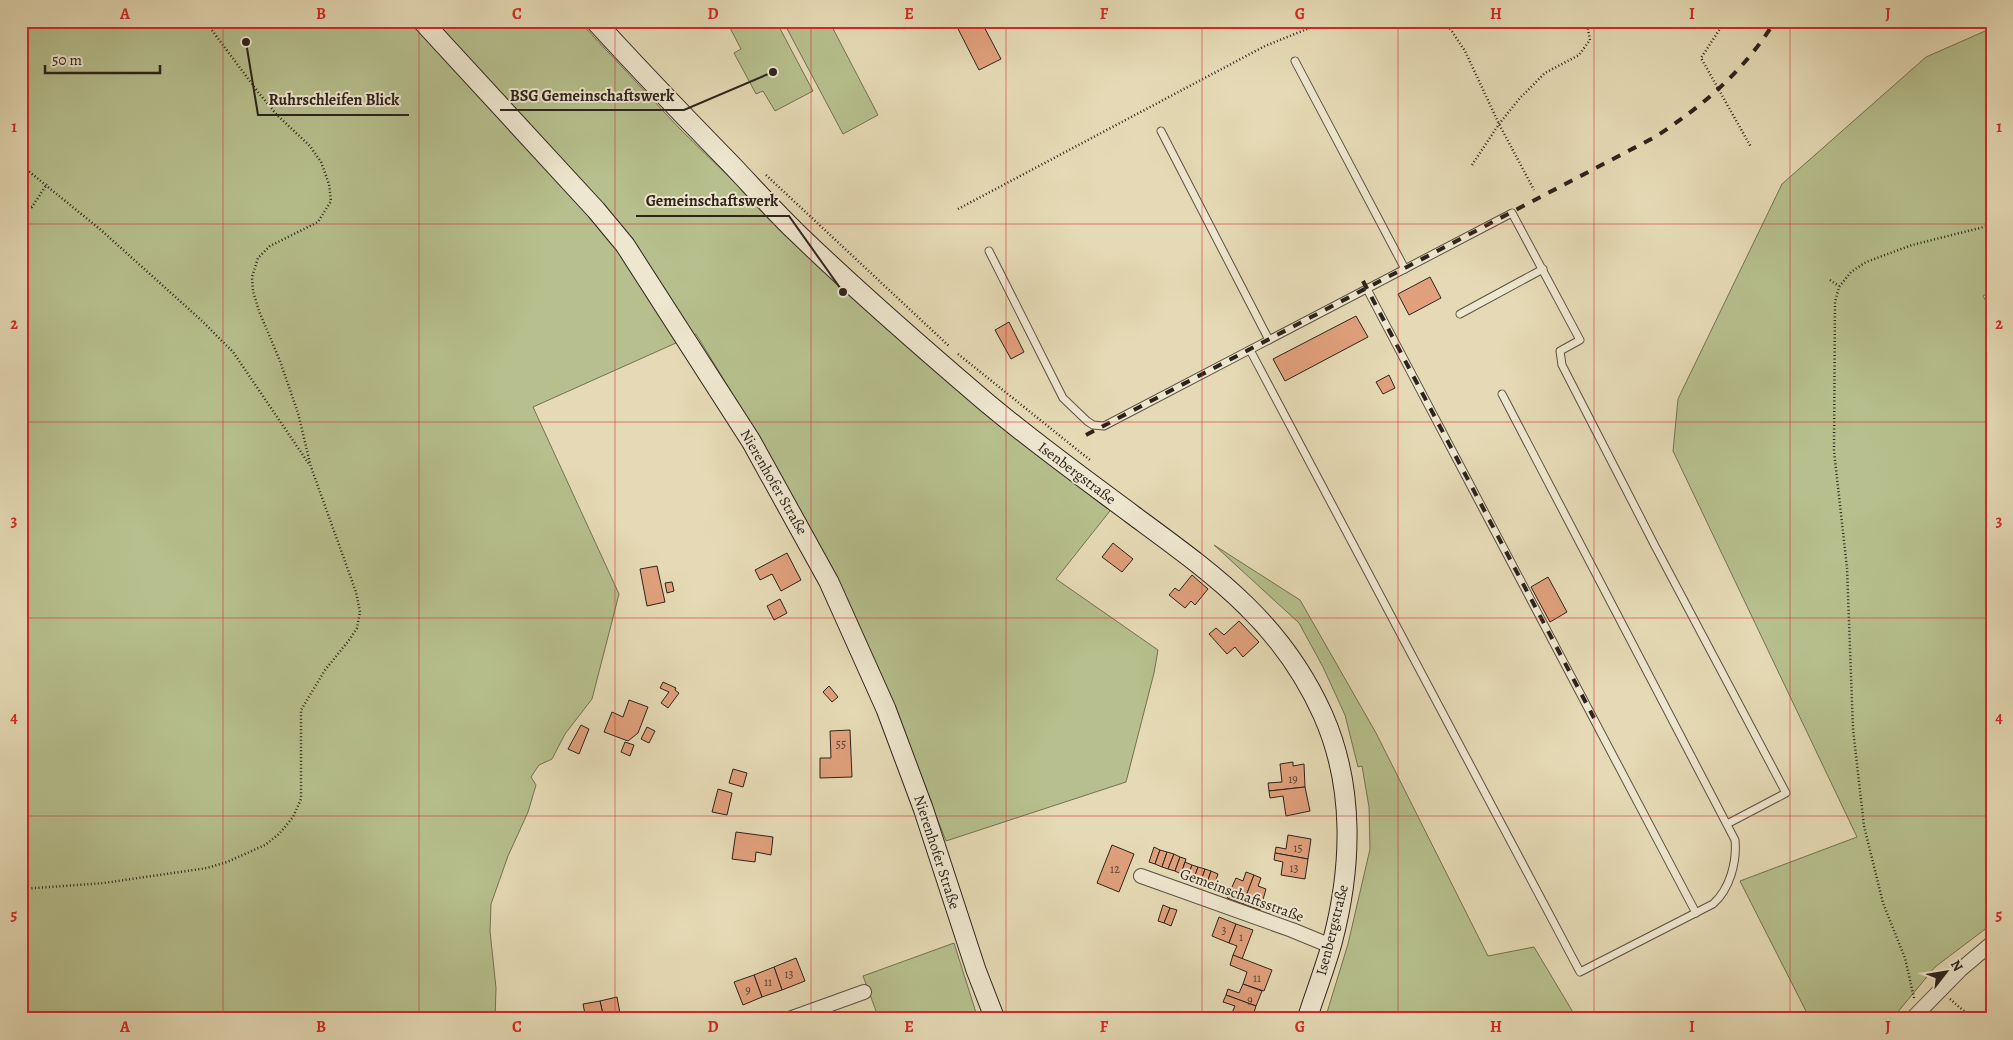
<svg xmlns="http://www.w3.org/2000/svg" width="2013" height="1040" viewBox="0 0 2013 1040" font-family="Alegreya,serif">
  <rect width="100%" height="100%" fill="#e5dab5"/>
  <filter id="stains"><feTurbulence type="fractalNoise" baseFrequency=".004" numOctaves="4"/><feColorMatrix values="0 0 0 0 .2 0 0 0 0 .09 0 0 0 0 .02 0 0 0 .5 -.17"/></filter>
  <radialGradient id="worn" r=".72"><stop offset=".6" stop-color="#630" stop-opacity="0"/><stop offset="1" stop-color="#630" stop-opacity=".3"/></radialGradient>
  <g fill="#b6bf8d" stroke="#727154">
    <polygon points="21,21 579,21 681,130 818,264 1113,507 1056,579 1158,650 1154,673 1126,782 946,841 900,724 768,452 696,334 533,407 619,594 592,699 565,734 552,759 539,765 531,777 536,785 528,812 508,856 491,904 490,931 496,988 495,1019 21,1019"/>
    <polygon points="732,21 776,21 813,91 775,111 763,91 756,94 734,53 741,49 728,24"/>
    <polygon points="783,21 829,21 878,115 843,134"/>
    <polygon points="1992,28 1992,291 1983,296 1992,312 1992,924 1935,967 1892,1019 1810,1019 1740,881 1857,837 1673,451 1678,399 1782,184 1926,57"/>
    <polygon points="1214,545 1300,600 1376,733 1488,956 1534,947 1577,1019 1325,1019 1348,944 1370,849 1369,807 1362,766 1358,767 1345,715 1323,667 1299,623"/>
    <polygon points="954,943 978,1019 879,1019 863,976"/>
  </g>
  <g fill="#e0a07c" stroke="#2d231c">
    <polygon points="954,21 981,21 1001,59 979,70"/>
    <polygon points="1430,277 1441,298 1409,315 1398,294"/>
    <polygon points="1356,316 1368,337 1285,381 1273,359"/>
    <polygon points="1009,322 1024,352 1011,359 995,330"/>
    <polygon points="1389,375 1395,388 1383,394 1376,382"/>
    <polygon points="1113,543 1133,559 1122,572 1102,557"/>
    <polygon points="787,553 801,580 781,591 772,574 760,580 755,570"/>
    <polygon points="657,566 665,602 647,606 640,569"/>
    <polygon points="1192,575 1208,589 1195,605 1191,601 1185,608 1169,595 1175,588 1179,591"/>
    <polygon points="1548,577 1567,612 1550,622 1531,587"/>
    <polygon points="672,582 674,591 667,593 665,583"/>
    <polygon points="780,599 787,613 774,620 767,606"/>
    <polygon points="1239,621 1259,642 1243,657 1235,647 1227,654 1209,634 1216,628 1224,635"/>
    <polygon points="663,682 676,688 675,690 679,693 668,708 661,703 669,692 660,688"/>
    <polygon points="829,686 838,697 832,702 823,692"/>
    <polygon points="629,700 648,707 638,733 628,741 604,732 612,712 623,717"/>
    <polygon points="581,725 589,729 579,754 568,749"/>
    <polygon points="647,727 655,731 649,743 641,739"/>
    <polygon points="850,730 852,777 820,778 820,758 831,758 830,731"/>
    <polygon points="625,742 634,745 630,756 621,752"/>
    <polygon points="1293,762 1293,766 1304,764 1305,787 1269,791 1268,783 1282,782 1280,764"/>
    <polygon points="733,769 747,773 743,787 729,783"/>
    <polygon points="1305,787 1310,811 1286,816 1283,796 1270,798 1269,791"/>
    <polygon points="718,789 732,793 727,815 712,812"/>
    <polygon points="736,832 773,837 771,855 756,852 755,862 732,859"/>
    <polygon points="1288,835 1311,839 1308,859 1275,853 1276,847 1286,849"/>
    <polygon points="1112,845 1134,854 1119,892 1097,883"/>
    <polygon points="1154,847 1160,850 1155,864 1149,862"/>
    <polygon points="1160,850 1167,852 1162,867 1155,864"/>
    <polygon points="1167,852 1174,854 1168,869 1162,867"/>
    <polygon points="1275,853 1308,859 1305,879 1281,875 1283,862 1274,860"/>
    <polygon points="1174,854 1180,857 1175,871 1168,869"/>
    <polygon points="1180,857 1186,859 1181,874 1175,871"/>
    <polygon points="1185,862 1192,865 1187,879 1180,877"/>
    <polygon points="1192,865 1198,867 1193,881 1187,879"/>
    <polygon points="1198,867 1205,869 1200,884 1193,881"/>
    <polygon points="1205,869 1211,871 1206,886 1200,884"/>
    <polygon points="1211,871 1218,874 1213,888 1206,886"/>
    <polygon points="1246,872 1254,875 1243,904 1227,898 1236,878 1243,881"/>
    <polygon points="1254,875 1261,878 1258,886 1266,889 1260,910 1243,904"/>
    <polygon points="1163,905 1170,908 1164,923 1158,921"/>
    <polygon points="1170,908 1177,910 1171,926 1164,923"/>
    <polygon points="1219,917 1236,924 1229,943 1212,936"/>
    <polygon points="1236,924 1253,930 1242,959 1233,955 1237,946 1229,943"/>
    <polygon points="1233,955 1272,970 1264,991 1243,984 1247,972 1230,965"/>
    <polygon points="796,958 805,981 782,990 774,967"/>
    <polygon points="774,967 782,990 762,997 754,975"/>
    <polygon points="754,975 762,997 743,1005 734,982"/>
    <polygon points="1243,984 1262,991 1256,1006 1226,995 1228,989 1239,993"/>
    <polygon points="1226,995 1256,1006 1252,1019 1243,1019 1231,1015 1235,1006 1223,1002"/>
    <polygon points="617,997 621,1019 604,1019 600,1001"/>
    <polygon points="600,1001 604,1019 586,1019 583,1004"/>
    <polygon points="1231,1015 1243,1019 1230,1019"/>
  </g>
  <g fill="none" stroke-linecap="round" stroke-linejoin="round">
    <g stroke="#5b5142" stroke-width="9">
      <g id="lane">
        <polyline points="1295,61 1405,269"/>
        <polyline points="1161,131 1269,340"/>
        <polyline points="989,251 1063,398 1087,421 1093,425 1104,426 1512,213 1580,340 1560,351 1562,365 1654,544 1786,793 1727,824"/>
        <polyline points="1367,289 1696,913"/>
        <polyline points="1460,314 1543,269"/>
        <path d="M1250 350 1580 972 1713 904C1730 889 1737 862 1735 840L1502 394"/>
      </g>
    </g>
    <g stroke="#5b5142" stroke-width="16">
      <g id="street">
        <polyline points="1141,876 1292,930 1331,946"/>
        <polyline points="789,1019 864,992"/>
        <polyline points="1912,1019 1960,970 1992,943"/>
      </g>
    </g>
    <g stroke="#2d231c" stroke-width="21">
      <g id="secondary">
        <polyline points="422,21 596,210 625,245 751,441 829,582 886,709 923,808 976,970 995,1019"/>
        <path d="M595 21C638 68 683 115 728 161 751 185 773 210 797 233 856 290 918 344 980 397 1029 439 1082 477 1133 515 1213 574 1281 621 1323 715 1355 787 1352 868 1332 943 1325 968 1315 994 1307 1019"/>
      </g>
    </g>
    <g stroke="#2d231c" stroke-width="2.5" stroke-dasharray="1 2.5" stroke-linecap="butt">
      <polyline points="1428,21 1447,24"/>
      <polyline points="1466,21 1447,24 1465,51 1499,124 1534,190"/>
      <polyline points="1725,21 1701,58 1751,147"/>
      <polyline points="21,165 101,230 201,320 233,352 309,464"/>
      <polyline points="1472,165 1499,124 1520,98 1545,73 1579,55 1590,40 1587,24 1584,21"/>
      <polyline points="766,175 950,347"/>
      <polyline points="958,209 1265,46 1327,21"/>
      <polyline points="21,210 32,207 47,184"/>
      <polyline points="1830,280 1839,286"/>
      <polyline points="958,354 1090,460"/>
      <polyline points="21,889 104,883 207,868 227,862 265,845 279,834 293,817 301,799 301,710 325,670 350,639 357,628 360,612 356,592 311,467 298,413 280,361 259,311 253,291 252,277 258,258 270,246 318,222 331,201 329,184 321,162 310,146 277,115 258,92 205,21"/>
      <polyline points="1914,998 1905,958 1883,903 1864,826 1853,729 1847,568 1834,451 1835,302 1839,287 1851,272 1866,262 1912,245 1992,225"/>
      <polyline points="1950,999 1966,1013 1988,1017"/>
    </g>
    <use href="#lane" stroke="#eee7cf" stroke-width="7"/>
    <use href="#street" stroke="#eee7cf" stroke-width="14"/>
    <use href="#secondary" stroke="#eee7cf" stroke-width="19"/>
    <g stroke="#2d231c" stroke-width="4" stroke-dasharray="9 9" stroke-linecap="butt">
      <polyline points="1363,281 1594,718"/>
      <path d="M1086 435 1655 137C1703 106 1745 70 1775 21"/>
    </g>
  </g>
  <path fill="none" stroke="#d62828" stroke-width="1" stroke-opacity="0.55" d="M223 21V1019M419 21V1019M615 21V1019M811 21V1019M1006 21V1019M1202 21V1019M1398 21V1019M1594 21V1019M1790 21V1019M21 224H1992M21 422H1992M21 618H1992M21 816H1992"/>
  <g text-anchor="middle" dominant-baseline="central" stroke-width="4" stroke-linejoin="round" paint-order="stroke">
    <g font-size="12" fill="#5a4234">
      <text x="841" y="744">55</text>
      <text x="1293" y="779">19</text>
      <text x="1298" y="848">15</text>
      <text x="1294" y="868">13</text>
      <text x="1115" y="869">12</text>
      <text x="1224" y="930">3</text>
      <text x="1241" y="937">1</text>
      <text x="789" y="974">13</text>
      <text x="1257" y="978">11</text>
      <text x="768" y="982">11</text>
      <text x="748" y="990">9</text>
      <text x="1250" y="1000">9</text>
    </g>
    <g font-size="15" fill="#2d231c" stroke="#eee7cf">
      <text transform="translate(1077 473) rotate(37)">Isenbergstraße</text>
      <text transform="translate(774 482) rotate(60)">Nierenhofer Straße</text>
      <text transform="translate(937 852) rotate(72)">Nierenhofer Straße</text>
      <text transform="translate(1242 895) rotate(20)">Gemeinschaftsstraße</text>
      <text transform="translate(1332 930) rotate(-76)">Isenbergstraße</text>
    </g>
  </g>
  <path fill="none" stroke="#2d231c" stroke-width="2" d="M773 72L684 110H500M246 42L258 115H409M843 292L789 216H636"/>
  <g fill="#2d231c" stroke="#eee7cf" stroke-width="2">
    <circle cx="773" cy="72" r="5"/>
    <circle cx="246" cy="42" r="5"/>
    <circle cx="843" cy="292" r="5"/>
  </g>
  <g font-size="16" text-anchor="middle" font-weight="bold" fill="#2d231c" stroke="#eee7cf" stroke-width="4" stroke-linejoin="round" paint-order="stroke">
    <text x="592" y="101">BSG Gemeinschaftswerk</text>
    <text x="334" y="105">Ruhrschleifen Blick</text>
    <text x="712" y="206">Gemeinschaftswerk</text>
  </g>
  <rect width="2013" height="1040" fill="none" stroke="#e5dab5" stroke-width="55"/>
  <g transform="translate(1946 972) rotate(59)" stroke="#eee7cf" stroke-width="4" paint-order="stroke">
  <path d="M0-4L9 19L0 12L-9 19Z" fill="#2d231c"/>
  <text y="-8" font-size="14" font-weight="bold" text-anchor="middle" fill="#2d231c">N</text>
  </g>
  <path d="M45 65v8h115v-8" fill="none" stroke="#2d231c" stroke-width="2.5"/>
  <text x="52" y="65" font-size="15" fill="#2d231c" stroke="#eee7cf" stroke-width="4" paint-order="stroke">50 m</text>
  <rect x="28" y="28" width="1958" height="984" fill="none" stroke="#d62828" stroke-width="2"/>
  <g font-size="16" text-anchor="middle" font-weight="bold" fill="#d62828">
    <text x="125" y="19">A</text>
    <text x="321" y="19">B</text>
    <text x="517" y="19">C</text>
    <text x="713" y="19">D</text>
    <text x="909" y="19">E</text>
    <text x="1104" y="19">F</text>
    <text x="1300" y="19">G</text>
    <text x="1496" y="19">H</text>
    <text x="1692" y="19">I</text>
    <text x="1888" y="19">J</text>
    <text x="14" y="132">1</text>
    <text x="1999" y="132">1</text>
    <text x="14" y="329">2</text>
    <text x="1999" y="329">2</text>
    <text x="14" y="526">3</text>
    <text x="1999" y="526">3</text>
    <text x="14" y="723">4</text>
    <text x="1999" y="723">4</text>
    <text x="14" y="920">5</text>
    <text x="1999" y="920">5</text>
    <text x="125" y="1032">A</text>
    <text x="321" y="1032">B</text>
    <text x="517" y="1032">C</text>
    <text x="713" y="1032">D</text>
    <text x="909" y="1032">E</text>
    <text x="1104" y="1032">F</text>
    <text x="1300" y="1032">G</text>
    <text x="1496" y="1032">H</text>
    <text x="1692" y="1032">I</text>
    <text x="1888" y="1032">J</text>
  </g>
  <rect width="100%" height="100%" filter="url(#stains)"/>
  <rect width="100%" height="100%" fill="url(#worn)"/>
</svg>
